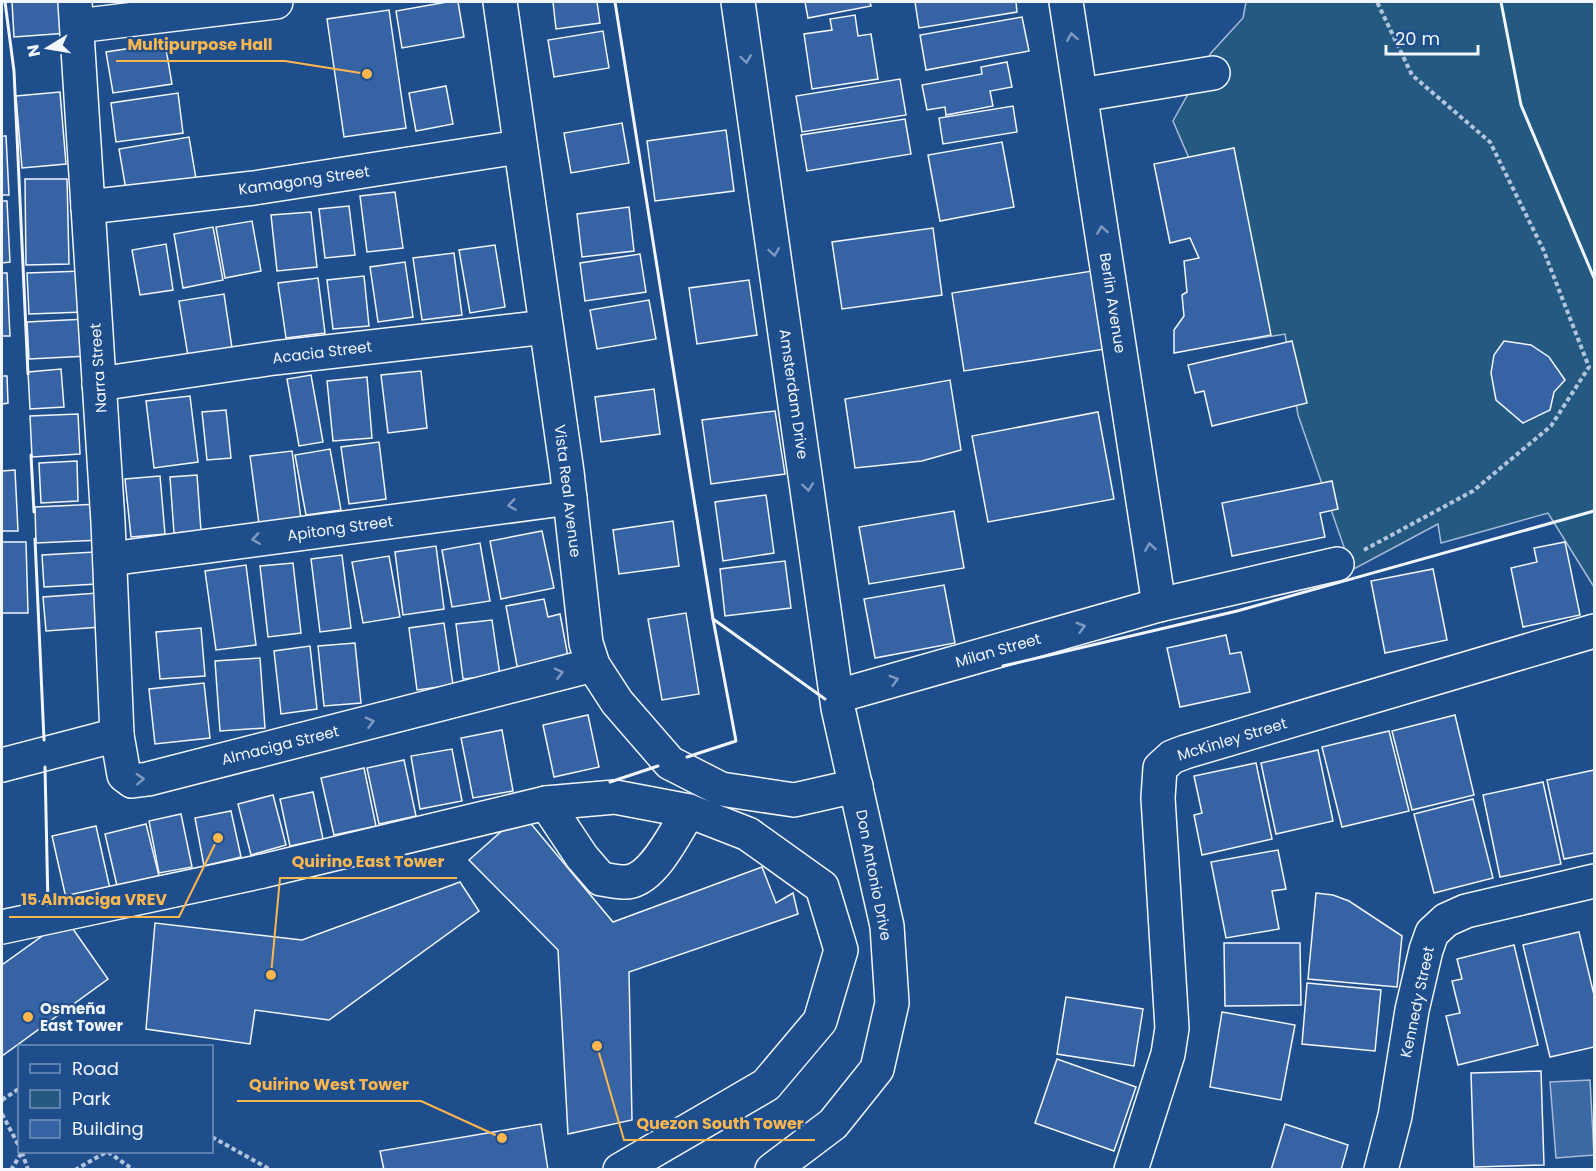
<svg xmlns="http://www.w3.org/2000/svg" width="1596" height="1171" viewBox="0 0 1596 1171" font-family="Poppins,sans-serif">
  <rect width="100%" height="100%" fill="#1f4e8c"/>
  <polygon fill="#245a82" stroke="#a8bbd7" stroke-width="1.5" points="1246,2 1594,2 1594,587 1548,513 1441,543 1438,524 1352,570 1298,415 1285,334 1248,340 1225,282 1221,233 1173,121 1211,53 1243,18"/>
  <polygon fill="#3b69a3" stroke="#a8bbd7" stroke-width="1.5" points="1590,1080 1594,1155 1556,1158 1550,1082"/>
  <g fill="#3563a3" stroke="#f2f6ff" stroke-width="1.5">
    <polygon points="12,2 66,2 68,33 14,37"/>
    <polygon points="447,2 458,2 464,37 402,48 396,11"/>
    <polygon points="553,2 597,2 600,23 556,29"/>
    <polygon points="805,2 870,2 871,6 808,18"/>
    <polygon points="915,2 1016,2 1017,12 919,28"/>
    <polygon points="389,10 406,128 344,137 327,19"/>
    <polygon points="855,15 858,36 871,34 878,79 812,89 804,34 832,30 830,19"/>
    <polygon points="1022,17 1029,51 926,70 920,35"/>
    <polygon points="603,31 609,68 554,77 548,40"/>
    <polygon points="165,43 172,84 113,93 106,52"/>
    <polygon points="1007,62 1012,87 990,91 993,106 946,115 945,107 927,110 922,85 982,74 981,67"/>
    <polygon points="900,79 906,115 802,132 796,96"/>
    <polygon points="446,86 453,124 416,131 409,93"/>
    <polygon points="60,92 66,164 22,168 16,96"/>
    <polygon points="178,93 183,133 116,142 111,103"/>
    <polygon points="1013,106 1017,132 943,144 939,118"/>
    <polygon points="905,119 911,154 807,171 801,135"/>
    <polygon points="622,123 629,163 571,173 564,133"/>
    <polygon points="726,130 734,191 655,201 647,141"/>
    <polygon points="2,136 6,136 9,195 2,195"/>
    <polygon points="189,137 196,179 126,190 119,149"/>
    <polygon points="1002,142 1014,207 940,221 928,155"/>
    <polygon points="1234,148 1271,335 1174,353 1174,330 1184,316 1182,295 1187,292 1184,261 1199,258 1190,238 1170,243 1154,164"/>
    <polygon points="25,179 67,179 69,264 26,265"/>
    <polygon points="395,192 403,248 367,252 360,196"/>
    <polygon points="2,201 7,201 10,262 2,263"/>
    <polygon points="349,206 355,255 325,258 319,209"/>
    <polygon points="629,207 634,251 582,257 577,214"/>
    <polygon points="311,212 317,267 277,271 271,215"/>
    <polygon points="252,221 261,271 225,278 216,227"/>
    <polygon points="213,227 223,280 183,288 174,234"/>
    <polygon points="933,228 942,295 842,309 832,242"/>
    <polygon points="166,244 173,290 140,295 132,250"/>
    <polygon points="495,245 505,307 470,313 459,250"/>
    <polygon points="454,253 462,315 422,320 413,258"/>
    <polygon points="640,254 646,292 585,301 580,263"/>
    <polygon points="405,262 413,317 378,322 370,267"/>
    <polygon points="83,271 84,312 29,314 27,273"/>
    <polygon points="1092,271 1105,349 964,371 952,293"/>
    <polygon points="2,273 7,273 10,336 2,336"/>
    <polygon points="364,276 369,326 333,329 327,280"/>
    <polygon points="318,278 325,333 286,338 278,283"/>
    <polygon points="749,280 757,335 697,344 689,288"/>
    <polygon points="224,294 232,348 188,356 179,301"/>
    <polygon points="649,300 656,339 597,349 590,310"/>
    <polygon points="86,319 88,356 29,359 27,322"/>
    <polygon points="1292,341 1307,403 1212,426 1204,391 1195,393 1188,365"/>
    <polygon points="1504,341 1531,345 1549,357 1565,380 1554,392 1550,410 1523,423 1496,400 1491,373 1494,355"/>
    <polygon points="61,369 64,407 30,409 28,372"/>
    <polygon points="421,371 427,428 388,433 381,375"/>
    <polygon points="311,375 323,442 299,446 287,379"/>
    <polygon points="2,376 7,376 8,403 2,404"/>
    <polygon points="367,377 372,438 333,441 327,381"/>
    <polygon points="950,380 961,450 922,461 855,468 845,399"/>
    <polygon points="654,389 660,434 601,442 595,397"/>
    <polygon points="190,396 198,462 154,468 146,401"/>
    <polygon points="226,410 231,458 207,460 202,412"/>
    <polygon points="775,411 785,474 711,484 702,420"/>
    <polygon points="1098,412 1114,499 988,522 972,436"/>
    <polygon points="78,414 80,454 32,457 30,416"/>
    <polygon points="379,442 386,499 349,504 341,447"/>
    <polygon points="330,449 341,510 306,515 295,455"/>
    <polygon points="292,451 301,519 259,524 250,456"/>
    <polygon points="77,461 78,501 41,503 39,463"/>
    <polygon points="15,470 18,531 2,531 2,471"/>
    <polygon points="197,475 201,531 174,533 170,477"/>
    <polygon points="160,476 165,534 131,537 125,479"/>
    <polygon points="1332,481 1338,509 1320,513 1325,537 1232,556 1222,503"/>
    <polygon points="766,495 774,553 723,561 715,502"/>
    <polygon points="100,504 101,540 36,543 35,507"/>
    <polygon points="954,511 964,568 869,584 859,527"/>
    <polygon points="673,521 679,566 619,574 613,530"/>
    <polygon points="542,531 554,588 501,599 490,541"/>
    <polygon points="2,542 26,542 28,613 2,613"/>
    <polygon points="1565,542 1580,615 1523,627 1511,568 1537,562 1534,548"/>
    <polygon points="480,543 490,601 452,607 442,550"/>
    <polygon points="436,546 444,609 403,615 395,552"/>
    <polygon points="95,552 97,584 44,587 42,555"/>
    <polygon points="342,555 351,628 320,632 311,559"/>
    <polygon points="389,556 400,617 363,623 352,562"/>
    <polygon points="785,561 791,608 725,616 720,569"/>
    <polygon points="293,563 301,633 268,637 260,566"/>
    <polygon points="246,565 256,645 216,650 205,571"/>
    <polygon points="1433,569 1447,640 1385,653 1371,581"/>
    <polygon points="944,585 955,643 875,658 864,599"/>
    <polygon points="98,593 101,627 46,631 43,597"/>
    <polygon points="544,599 548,617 560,614 569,662 518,671 506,606"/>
    <polygon points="686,613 699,694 662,700 648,619"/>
    <polygon points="492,620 500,675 463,679 456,624"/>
    <polygon points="444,623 453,685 417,690 409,628"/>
    <polygon points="201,628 205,676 160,679 156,632"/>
    <polygon points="1226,635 1230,654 1241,652 1250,692 1180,707 1167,648"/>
    <polygon points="355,643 361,703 324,706 318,646"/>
    <polygon points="310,646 317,709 281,714 274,651"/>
    <polygon points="260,658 265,728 220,731 215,661"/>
    <polygon points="204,683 210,738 155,744 149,689"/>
    <polygon points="588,715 599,767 554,777 543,725"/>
    <polygon points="1455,715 1474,795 1412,810 1392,731"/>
    <polygon points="502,730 513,791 473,798 461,738"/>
    <polygon points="1389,731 1409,811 1342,827 1322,747"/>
    <polygon points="452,749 462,801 420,809 411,756"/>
    <polygon points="1318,750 1333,821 1276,834 1261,763"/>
    <polygon points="404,760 416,816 379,824 367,768"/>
    <polygon points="1256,763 1272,839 1202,855 1194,815 1202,813 1194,776"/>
    <polygon points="364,768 376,826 334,835 321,778"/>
    <polygon points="1594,770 1594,853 1564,859 1547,780"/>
    <polygon points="1543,782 1561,864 1500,877 1483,795"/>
    <polygon points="313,792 323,839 290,846 280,799"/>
    <polygon points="273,795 286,845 251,855 238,804"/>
    <polygon points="1473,799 1493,878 1434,893 1414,814"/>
    <polygon points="231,811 241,857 204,866 195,818"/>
    <polygon points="522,813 613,922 762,867 776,903 793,893 798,914 629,972 632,1120 568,1134 558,950 469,860"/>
    <polygon points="181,814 192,867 159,873 149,821"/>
    <polygon points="146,824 160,880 118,890 105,834"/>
    <polygon points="96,826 110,889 66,898 52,836"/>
    <polygon points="1278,850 1286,889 1272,891 1279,929 1226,938 1211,862"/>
    <polygon points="460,882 479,911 329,1020 255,1010 250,1044 146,1029 155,923 302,940"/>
    <polygon points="1316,893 1333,895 1349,901 1402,936 1397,987 1308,979"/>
    <polygon points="66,919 108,979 2,1056 2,965"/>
    <polygon points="1579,932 1594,995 1594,1047 1550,1057 1523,945"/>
    <polygon points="1224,943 1300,943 1301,1005 1225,1006"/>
    <polygon points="1514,945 1538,1045 1458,1065 1446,1016 1460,1013 1452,981 1462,979 1457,959"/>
    <polygon points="1307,983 1381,990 1375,1051 1302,1044"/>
    <polygon points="1066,997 1143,1009 1134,1066 1057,1054"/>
    <polygon points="1222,1012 1295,1025 1281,1100 1210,1087"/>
    <polygon points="1057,1059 1136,1087 1114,1151 1035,1123"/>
    <polygon points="1541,1071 1544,1165 1474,1167 1471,1073"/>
    <polygon points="541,1124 548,1170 384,1170 380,1151"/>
    <polygon points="1285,1124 1348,1145 1341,1170 1271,1170"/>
  </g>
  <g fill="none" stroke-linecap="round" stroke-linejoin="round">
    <g stroke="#f2f6ff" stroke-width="36">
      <g id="minor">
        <polyline points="75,2 108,522 117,735 124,775 132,781 148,779 593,665"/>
        <polyline points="500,2 567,472 586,643 593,665 617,702 670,763 680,768 721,789 794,800 856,786"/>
        <polyline points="738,2 838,708 887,926 892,1003 877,1069 833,1124 772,1170"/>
        <polyline points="1066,2 1159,605"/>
        <polyline points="77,26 276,2"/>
        <polyline points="1081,95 1213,73"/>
        <polyline points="88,207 254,188 519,147"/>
        <polyline points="99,384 274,358 546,327"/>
        <polyline points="110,559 570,498"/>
        <polyline points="838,696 1159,605 1337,564"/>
        <polyline points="2,765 117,735"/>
        <path d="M546 803 582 857 601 879C609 880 617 882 625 882 653 882 675 832 689 811"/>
        <polyline points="2,927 263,871 546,803 615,797 689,811 748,834 822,887 841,950 820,1021 766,1085 620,1170"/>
        <polyline points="1131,1170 1168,1054 1172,1028 1158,798 1160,768 1172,757 1185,752 1594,631"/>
        <polyline points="1381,1170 1395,1116 1412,1010 1426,950 1432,933 1446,920 1466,911 1594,881"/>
      </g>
    </g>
    <g stroke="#b3c4dc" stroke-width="4" stroke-dasharray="4.5 3" stroke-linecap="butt">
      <polyline points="1364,550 1473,491 1551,426 1589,367 1543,249 1490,142 1412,75 1377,2"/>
      <polyline points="2,1100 20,1088"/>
      <polyline points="2,1114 20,1148"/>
      <polyline points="212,1137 271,1170"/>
      <polyline points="22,1152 28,1170"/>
      <polyline points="108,1152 134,1170"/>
      <polyline points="11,1170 22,1152"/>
      <polyline points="75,1170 106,1152"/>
    </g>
    <use href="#minor" stroke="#1f4e8c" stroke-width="33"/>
    <g stroke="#f2f6ff" stroke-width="3">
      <polyline points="5,2 14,71 28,374"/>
      <polyline points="615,2 713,619 736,741 687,757"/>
      <polyline points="1501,2 1521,105 1594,278"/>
      <polyline points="31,455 34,512"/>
      <polyline points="35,539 44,740"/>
      <polyline points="713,619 825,699"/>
      <polyline points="1003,666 1237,611 1594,511"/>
      <polyline points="45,767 48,905"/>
      <polyline points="610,782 658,766"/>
    </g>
  </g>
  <defs><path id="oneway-chevron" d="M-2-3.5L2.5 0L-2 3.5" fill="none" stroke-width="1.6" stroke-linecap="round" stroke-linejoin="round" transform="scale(1.5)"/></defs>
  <g stroke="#7e9ac0">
    <use href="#oneway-chevron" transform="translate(1072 37) rotate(-99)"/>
    <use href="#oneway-chevron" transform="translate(746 59) rotate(82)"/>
    <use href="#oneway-chevron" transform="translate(1102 230) rotate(-99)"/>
    <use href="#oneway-chevron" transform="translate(774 252) rotate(82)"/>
    <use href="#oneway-chevron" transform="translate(808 487) rotate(82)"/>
    <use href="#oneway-chevron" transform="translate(512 505) rotate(172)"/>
    <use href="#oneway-chevron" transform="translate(256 539) rotate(172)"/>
    <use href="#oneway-chevron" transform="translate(1150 547) rotate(-99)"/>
    <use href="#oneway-chevron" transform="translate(1081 627) rotate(-16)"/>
    <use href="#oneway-chevron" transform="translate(559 673) rotate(-14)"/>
    <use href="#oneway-chevron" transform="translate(894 680) rotate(-16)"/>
    <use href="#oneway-chevron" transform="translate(370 722) rotate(-14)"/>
    <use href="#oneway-chevron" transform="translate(140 779) rotate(-3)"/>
  </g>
  <circle fill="#ffb74d" stroke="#1f4e8c" stroke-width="2" cx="28" cy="1017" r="6"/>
  <g text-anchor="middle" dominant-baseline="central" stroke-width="4.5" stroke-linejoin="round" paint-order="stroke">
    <g font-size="15" fill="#f2f6ff" stroke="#1f4e8c">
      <text transform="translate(304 180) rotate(-8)">Kamagong Street</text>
      <text transform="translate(1113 303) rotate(81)">Berlin Avenue</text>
      <text transform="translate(322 352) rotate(-7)">Acacia Street</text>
      <text transform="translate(98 368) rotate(-94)">Narra Street</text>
      <text transform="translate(794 394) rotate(82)">Amsterdam Drive</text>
      <text transform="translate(568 491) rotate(83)">Vista Real Avenue</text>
      <text transform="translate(340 528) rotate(-8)">Apitong Street</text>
      <text transform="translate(998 650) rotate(-16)">Milan Street</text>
      <text transform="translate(1232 739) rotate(-17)">McKinley Street</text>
      <text transform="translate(280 745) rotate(-14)">Almaciga Street</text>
      <text transform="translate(874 875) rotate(79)">Don Antonio Drive</text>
      <text transform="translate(1417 1002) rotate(-78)">Kennedy Street</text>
    </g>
    <g font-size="15" font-weight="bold" fill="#f2f6ff" stroke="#1f4e8c" text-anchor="start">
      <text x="40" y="1008">Osmeña<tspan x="40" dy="17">East Tower</tspan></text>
    </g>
  </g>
  <path fill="none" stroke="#ffb74d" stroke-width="2" d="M367 74L285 61H116M271 975L280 878H457M218 838L179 917H9M502 1138L421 1101H237M597 1046L624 1140H815"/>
  <g fill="#ffb74d" stroke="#1f4e8c" stroke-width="2">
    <circle cx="367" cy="74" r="6"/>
    <circle cx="271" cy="975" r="6"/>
    <circle cx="218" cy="838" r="6"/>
    <circle cx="502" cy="1138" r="6"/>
    <circle cx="597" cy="1046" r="6"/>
  </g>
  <g font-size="16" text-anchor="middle" font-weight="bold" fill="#ffb74d" stroke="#1f4e8c" stroke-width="4.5" stroke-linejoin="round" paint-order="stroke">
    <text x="200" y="50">Multipurpose Hall</text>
    <text x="368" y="867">Quirino East Tower</text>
    <text x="94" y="905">15 Almaciga VREV</text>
    <text x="329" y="1090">Quirino West Tower</text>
    <text x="720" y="1129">Quezon South Tower</text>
  </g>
  <rect width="1596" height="1171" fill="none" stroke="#f2f6ff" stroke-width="6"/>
  <rect x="18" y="1045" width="195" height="108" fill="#1f4e8c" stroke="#7391ba" stroke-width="1.5"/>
  <rect x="30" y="1064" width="30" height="9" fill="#1f4e8c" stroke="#7391ba" stroke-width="1.5"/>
  <text x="72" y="1075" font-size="18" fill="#f2f6ff">Road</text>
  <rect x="30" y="1090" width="30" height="18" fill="#245a82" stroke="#7391ba" stroke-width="1.5"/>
  <text x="72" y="1105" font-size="18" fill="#f2f6ff">Park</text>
  <rect x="30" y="1120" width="30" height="18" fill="#3563a3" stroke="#7391ba" stroke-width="1.5"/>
  <text x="72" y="1135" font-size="18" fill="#f2f6ff">Building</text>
  <g transform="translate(48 48) rotate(259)" stroke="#1f4e8c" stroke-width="4.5" paint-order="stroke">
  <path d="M0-4.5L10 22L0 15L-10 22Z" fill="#f2f6ff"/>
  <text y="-9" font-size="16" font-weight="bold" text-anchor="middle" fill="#f2f6ff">N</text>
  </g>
  <path d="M1386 45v9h92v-9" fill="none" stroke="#f2f6ff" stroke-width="3"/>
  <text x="1395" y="45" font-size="18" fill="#f2f6ff" stroke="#1f4e8c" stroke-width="4.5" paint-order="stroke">20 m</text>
</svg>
